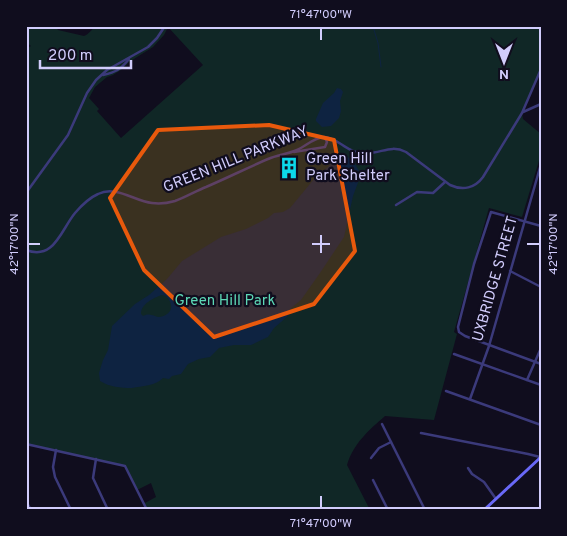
<svg xmlns="http://www.w3.org/2000/svg" width="567" height="536" viewBox="0 0 567 536" font-family="Overpass,sans-serif">
  <rect width="100%" height="100%" fill="#100d1e"/>
  <path fill="#102726" fill-rule="evenodd" d="M26 26H55L58 30 84 36C89 34 91 30 96 26H541V69L522 113 523 119 541 134V154L522 217 489 208 454 332 457 334 434 420 385 416C369 430 353 444 347 465L370 510H147L143 504 156 497 151 483 137 490 125 466 26 444V49L31 46 26 42ZM168 27 203 65 121 138 97 111 99 109 89 98 95 87 107 77 113 75 124 68 129 62 153 47 164 35Z"/>
  <g fill="#0e2341" fill-rule="evenodd">
    <polygon points="337,88 341,89 343,92 340,101 341,111 339,118 331,126 322,127 316,121 316,119 323,103 334,93"/>
    <path d="M339 154C349 155 355 163 359 171V180L353 196 344 237 320 273 301 300 290 309 288 316 274 328 268 337 251 345H234L219 348 210 357 199 359 188 364 181 374 172 376 169 379 163 378C155 386 142 386 132 388 120 388 110 387 100 381L99 373 103 360 108 350 112 326 135 304 149 295 167 279 182 261 221 237 246 229 268 218 274 213 283 212 290 208 314 179 329 166 333 158ZM162 295 166 296C175 305 172 315 159 317 156 317 154 315 151 315 148 314 145 315 143 316L141 314C141 304 153 298 162 295Z"/>
  </g>
  <g fill="none" stroke-linecap="round" stroke-linejoin="round">
    <polyline stroke="#0e2341" stroke-width="1" points="375,26 374,30 378,43 381,67"/>
    <g stroke="#3b3a7b" stroke-width="2.5">
      <path d="M103 75C116 72 120 70 129 59"/>
      <polyline points="523,112 541,104"/>
      <polyline points="294,152 325,147 327,142 325,138"/>
      <polyline points="26,193 68,135 87,93 96,80 107,70 148,47 157,38 165,26"/>
      <polyline points="396,205 417,192 433,193 445,182"/>
      <polyline points="541,226 491,212 474,264 458,327 459,332 465,336 541,364"/>
      <path d="M26 250C54 261 61 230 75 213 81 206 89 198 98 194 116 185 134 201 152 203 159 204 168 203 175 201 186 197 196 191 206 187 227 178 247 168 268 159 277 155 288 154 297 150 306 146 313 138 324 137 334 137 342 146 351 150 355 152 361 153 366 153 381 154 390 144 406 152L450 185C463 191 475 188 483 177L522 113 541 69"/>
      <polyline points="510,271 541,287"/>
      <polyline points="454,354 541,385"/>
      <polyline points="527,380 541,348"/>
      <polyline points="446,391 541,425"/>
      <polyline points="470,399 489,346 541,164"/>
      <polyline points="382,424 425,510"/>
      <polyline points="421,433 528,454 540,457"/>
      <polyline points="26,444 125,466 147,510"/>
      <polyline points="56,450 53,467 55,477 71,510"/>
      <polyline points="371,458 379,448 391,442"/>
      <polyline points="96,459 93,478 108,510"/>
      <polyline points="468,468 472,474 484,482 496,499"/>
      <polyline points="373,480 388,510"/>
      <polyline points="26,501 31,510"/>
    </g>
    <polyline stroke="#6968f7" stroke-width="3" points="484,510 541,457"/>
  </g>
  <path fill="#e8590c" fill-opacity="0.2" stroke="#e8590c" stroke-width="4" stroke-linejoin="round" d="M269 125 334 140 355 251 314 304 214 337 144 270 110 198 158 130Z"/>
  <path fill="none" stroke="#d1ccfc" stroke-width="2" d="M321 28V40M321 235V253M28 244H40M312 244H330M527 244H540M321 496V508"/>
  <defs>
    <g id="building-bare" transform="scale(1.725)"><path d="M-4-6H4V6H1V3H-1V6H-4ZM-2.5-4.3h1.7v1.8h-1.7ZM.8-4.3h1.7v1.8H.8ZM-2.5-1h1.7V.8h-1.7ZM.8-1h1.7V.8H.8Z" fill="#0cd8e9" stroke="#100d1e" stroke-width="2.5" paint-order="stroke"/></g>
  </defs>
  <g fill-rule="evenodd">
    <use href="#building-bare" x="289" y="168"/>
  </g>
  <g text-anchor="middle" dominant-baseline="central" stroke-width="4.5" stroke-linejoin="round" paint-order="stroke">
    <g font-size="15" fill="#d1ccfc" stroke="#100d1e" text-anchor="start">
      <text x="306" y="159">Green Hill<tspan x="306" dy="17">Park Shelter</tspan></text>
    </g>
    <g font-size="15" fill="#d1ccfc" stroke="#100d1e">
      <text transform="translate(236 160) rotate(-22)">GREEN HILL PARKWAY</text>
      <text transform="translate(496 279) rotate(-74)">UXBRIDGE STREET</text>
    </g>
    <g font-size="15" fill="#5dd8b6" stroke="#100d1e">
      <text x="225" y="301">Green Hill Park</text>
    </g>
  </g>
  <rect width="567" height="536" fill="none" stroke="#100d1e" stroke-width="55"/>
  <g transform="translate(504 62) rotate(180)" stroke="#100d1e" stroke-width="4" paint-order="stroke">
  <path d="M0-4L9 19L0 12L-9 19Z" fill="#d1ccfc"/>
  <text y="-8" font-size="14" font-weight="bold" text-anchor="middle" fill="#d1ccfc">N</text>
  </g>
  <path d="M40 60v8h91v-8" fill="none" stroke="#d1ccfc" stroke-width="2.5"/>
  <text x="48" y="60" font-size="15" fill="#d1ccfc" stroke="#100d1e" stroke-width="4" paint-order="stroke">200 m</text>
  <rect x="28" y="28" width="512" height="480" fill="none" stroke="#d1ccfc" stroke-width="2"/>
  <g font-size="12" text-anchor="middle" fill="#d1ccfc">
    <text x="321" y="18">71°47'00"W</text>
    <text transform="translate(553 244) rotate(-90)" y="4">42°17'00"N</text>
    <text transform="translate(14 244) rotate(-90)" y="4">42°17'00"N</text>
    <text x="321" y="527">71°47'00"W</text>
  </g>
</svg>
